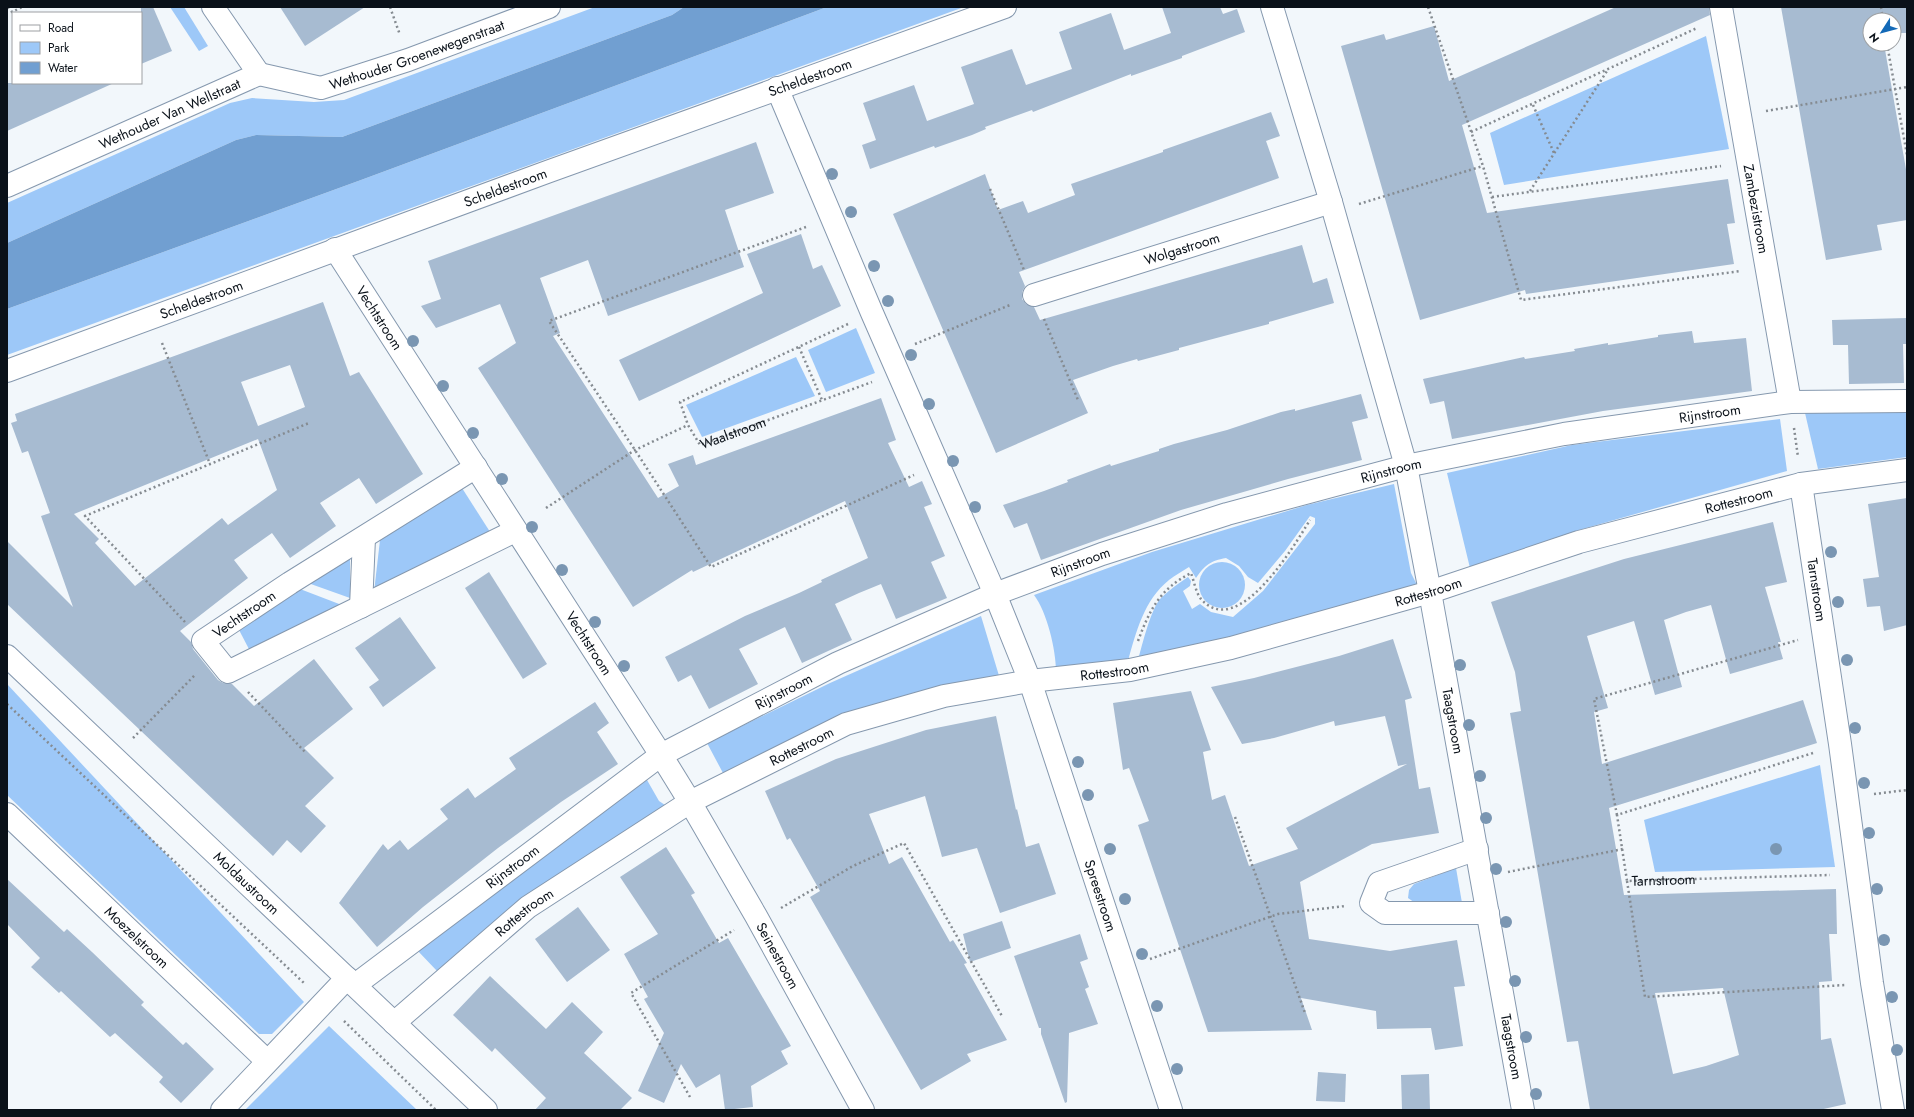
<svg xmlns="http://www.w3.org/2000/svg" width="1914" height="1117" viewBox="0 0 1914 1117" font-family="Jost,sans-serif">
  <rect width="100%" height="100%" fill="#f2f7fb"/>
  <g fill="#9dc8f8">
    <polygon points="170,7 184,7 208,46 199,51"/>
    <polygon points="595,7 684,7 672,15 342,137 256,135 236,140 7,243 7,203 230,103 252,98 314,102 344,100"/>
    <polygon points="827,7 964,7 7,355 7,309 361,180"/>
    <polygon points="1706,36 1729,149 1504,185 1490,133"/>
    <polygon points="856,328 875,373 826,392 808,350"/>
    <polygon points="796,357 815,396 702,437 686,405"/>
    <polygon points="1907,411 1907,457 1818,469 1805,413"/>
    <polygon points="1780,419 1787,471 1579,530 1470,568 1447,473 1572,445"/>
    <path d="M1394 484 1411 573 1419 589 1138 660C1142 646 1151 608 1161 598 1169 590 1179 583 1188 577L1191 581 1190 586 1183 591 1192 609 1200 604 1211 612 1233 617 1263 591 1315 524V518L1310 516 1285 551 1258 583 1248 577 1239 566 1226 558C1210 561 1205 565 1196 578L1189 567C1183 571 1175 575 1169 580 1144 600 1136 632 1128 661L1056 671C1056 650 1047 612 1034 595L1152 552 1307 505Z"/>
    <polygon points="462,488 492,535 374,592 380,540"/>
    <polygon points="350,557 350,598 308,583"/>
    <circle cx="1222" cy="585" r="23"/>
    <polygon points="300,589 347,607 251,653 238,628"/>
    <polygon points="981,616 1000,679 839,719 723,773 707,743 830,683"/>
    <polygon points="7,684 304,1002 272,1034 259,1034 7,795"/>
    <polygon points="1820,765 1835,867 1655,872 1644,820"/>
    <polygon points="647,780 659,801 665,805 532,893 437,971 417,950 511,875"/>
    <polygon points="1456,868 1462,903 1418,905 1408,898 1409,890 1414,884"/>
    <polygon points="329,1026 417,1110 245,1110"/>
  </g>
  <polygon fill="#719fd1" points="684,7 827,7 361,180 7,309 7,243 236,140 256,135 342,137 672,15"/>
  <g fill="#a7bbd1" fill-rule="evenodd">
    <polygon points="141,7 153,7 172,51 141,64"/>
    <polygon points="280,7 365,7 305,46"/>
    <polygon points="1162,7 1220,7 1223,14 1237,9 1245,32 1182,56 1182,58 1151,69 1131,76 1131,74 1033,112 1032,110 985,127 986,129 972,135 935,148 934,146 870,169 862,145 876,140 863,103 914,85 927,121 974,104 961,67 1012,49 1026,85 1072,69 1059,32 1111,13 1124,50 1171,33"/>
    <polygon points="1616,7 1709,7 1710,15 1462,125 1487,213 1728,179 1735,223 1727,224 1734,264 1526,294 1525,290 1420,320 1341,46 1384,34 1386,40 1434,26 1449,81"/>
    <polygon points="1781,7 1907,7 1907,33 1894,33 1894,20 1870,20 1870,44 1884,44 1907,175 1907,220 1877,225 1882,250 1826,260"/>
    <polygon points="7,83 114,83 7,131"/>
    <polygon points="1271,112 1280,136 1266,141 1279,178 1019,272 1025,286 1022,292 1022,299 1026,304 1034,307 1040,320 1302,245 1313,283 1327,278 1334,303 1269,322 1269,324 1179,348 1179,350 1138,361 1137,359 1113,366 1073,380 1088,413 996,453 893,214 985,174 998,210 1023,201 1028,213 1075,195 1071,184 1163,152 1163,150"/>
    <polygon points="756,142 774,193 725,210 744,267 608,316 588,260 540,278 560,333 553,336 658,498 679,486 668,464 693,455 696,465 881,398 896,440 888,443 909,487 922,481 932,504 924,507 945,556 931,562 947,598 896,619 881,584 859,593 835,604 852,640 802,663 785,627 739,649 758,684 709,709 691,675 678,682 665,657 745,616 799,593 822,582 821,580 868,558 845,501 693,572 692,570 633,607 478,368 516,343 500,304 436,328 421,306 441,299 428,261"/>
    <polygon points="801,234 813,269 822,265 841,306 639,401 619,360 763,293 747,254"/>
    <path d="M323 302 350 376 359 372 423 474 376 504 359 478 320 503 336 526 290 558 272 533 234 560 248 578 180 631 191 642 193 649 218 680 223 683 232 684 254 706 314 659 353 709 304 748 334 778 305 806 326 826 301 853 287 840 273 856 7 604V541L73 607 41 516 50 513 28 451 22 453 11 423 17 421 15 414ZM290 365 305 407 258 426 241 382ZM258 439 277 490 228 525 222 518 135 586 95 543 99 539 74 514Z"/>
    <polygon points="1907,318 1907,344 1903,344 1904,383 1849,384 1848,345 1833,345 1832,320"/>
    <polygon points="1692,331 1694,343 1746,338 1752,391 1603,411 1452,439 1444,401 1430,404 1423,379 1524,357 1525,359 1575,351 1574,349 1608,343 1608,345 1658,337 1658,335"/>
    <polygon points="1361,394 1368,418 1352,422 1362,460 1288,479 1181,510 1041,560 1027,523 1014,528 1003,505 1044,491 1068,482 1067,480 1110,464 1111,466 1159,451 1159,449 1174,444 1227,430 1281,412 1295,409 1295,411"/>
    <polygon points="1907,498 1907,625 1884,631 1880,606 1867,607 1863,579 1879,577 1868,504"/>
    <path d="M1773 522 1787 582 1765 587 1781 642H1778L1783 659 1730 674 1711 605 1686 612 1664 620 1682 687 1655 695 1634 621 1587 636 1608 708 1594 712 1602 764 1803 700 1817 743 1609 808 1624 895 1836 889 1837 934H1829L1832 981 1819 982 1821 1040 1831 1038 1846 1104 1819 1110H1590L1578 1041 1567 1042 1510 713 1521 711 1515 672 1491 602 1624 559ZM1723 988 1739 1055 1706 1066 1673 1074 1655 993Z"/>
    <polygon points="489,572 547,664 523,679 465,588"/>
    <polygon points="400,617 436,668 383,707 369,687 379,680 355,648"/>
    <polygon points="1393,639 1412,698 1405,700 1419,789 1430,787 1439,833 1372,844 1300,882 1309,939 1390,951 1457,940 1465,986 1454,987 1463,1046 1435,1050 1431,1028 1377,1029 1376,1011 1301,998 1312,1030 1208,1032 1138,825 1149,821 1129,768 1123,770 1113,703 1191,691 1211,750 1203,752 1212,800 1225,795 1249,866 1298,849 1286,828 1407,764 1398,766 1385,716 1335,726 1334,721 1274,738 1242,744 1211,687 1254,678 1339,656"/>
    <polygon points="595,702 609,723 597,732 618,764 561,802 498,848 423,907 377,947 339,903 383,844 388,850 400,840 408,850 448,819 440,809 468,788 475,798 516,769 509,758"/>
    <polygon points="996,716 1016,810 1017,809 1026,847 1039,843 1056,894 1000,913 977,848 942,857 925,796 869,814 889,864 902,857 950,942 953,940 967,963 964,964 1007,1040 967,1054 971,1061 921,1090 810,897 820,891 790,838 787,840 765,791 836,759 926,730"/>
    <polygon points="666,847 695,893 691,895 719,943 728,938 791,1046 781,1051 788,1064 751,1086 753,1107 725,1110 720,1074 696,1088 681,1064 664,1103 638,1091 664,1033 644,999 648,997 624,954 658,934 620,877"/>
    <polygon points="7,879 64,932 67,929 92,952 144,1002 141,1005 183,1045 186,1042 214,1069 181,1103 159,1082 163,1077 115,1033 110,1037 61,991 59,993 31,967 40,958 7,924"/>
    <polygon points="578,907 610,950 567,982 535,939"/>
    <polygon points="1002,921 1011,948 970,962 963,934"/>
    <polygon points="1080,934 1088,959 1080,962 1089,987 1085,989 1098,1024 1069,1033 1067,1102 1065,1103 1041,1034 1041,1028 1039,1028 1014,956"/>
    <polygon points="490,976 546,1029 572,1002 603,1032 584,1053 632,1098 620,1110 535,1110 546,1098 495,1048 492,1052 453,1015"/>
    <polygon points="1318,1072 1346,1074 1345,1102 1316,1101"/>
    <polygon points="1429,1074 1430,1110 1402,1110 1401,1075"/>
  </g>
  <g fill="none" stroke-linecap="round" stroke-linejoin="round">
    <g stroke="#8598ae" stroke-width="24">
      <g id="pedestrian">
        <polyline points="1406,466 1430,592"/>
        <polyline points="995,594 1030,681"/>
        <polyline points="661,755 690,802"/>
      </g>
    </g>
    <g stroke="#8598ae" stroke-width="24">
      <g id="minor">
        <polyline points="1272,7 1331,202 1406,466"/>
        <path id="s3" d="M1721 7 1790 402"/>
        <path id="s4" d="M259 74 321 88 408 60 549 7"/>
        <polyline points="777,88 872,313 995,594"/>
        <path id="s5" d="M7 186 259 74 213 7"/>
        <path id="s6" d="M335 249 661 755"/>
        <path id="s7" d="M1034 295 1331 202"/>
        <path id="s8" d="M7 371 547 172 1005 7"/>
        <polyline points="476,467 290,583 203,641 228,672 515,531"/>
        <path id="s9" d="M1801 484 1840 744 1872 983 1893 1110"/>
        <path id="s10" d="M1430 592 1523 1110"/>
        <polyline points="361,607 364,538"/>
        <path id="s11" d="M7 656 486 1110"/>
        <path id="s12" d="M1030 681 1171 1110"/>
        <path id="s13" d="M690 802 756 916 863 1110"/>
        <path id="s14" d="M7 814 267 1061"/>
        <polyline points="1477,849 1379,883 1371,903 1385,913 1488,913"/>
        <path id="s15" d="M355 985 661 755 838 663 995 594 1102 554 1227 514 1406 466 1564 434 1790 402 1907 401"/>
        <path id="s16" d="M394 1023 528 907 690 802 846 724 944 696 1030 681 1130 670 1231 648 1430 592 1579 542 1801 484 1907 470"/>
        <polyline points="222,1110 347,978"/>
      </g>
    </g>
    <g stroke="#858b91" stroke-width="2.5" stroke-dasharray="2 3" stroke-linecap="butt">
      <polyline points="8,7 12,12 22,7"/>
      <polyline points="390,7 400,35"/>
      <polyline points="1428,7 1483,166 1521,300 1741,271"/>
      <polyline points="1881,7 1883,20"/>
      <polyline points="1887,44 1907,155"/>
      <polyline points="1533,105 1554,153"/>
      <polyline points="1766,111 1907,87"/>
      <polyline points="1471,132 1697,28"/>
      <polyline points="990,189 1024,270"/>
      <polyline points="1530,191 1607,71"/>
      <polyline points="1492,197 1721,166"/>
      <polyline points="1359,204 1483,166"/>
      <polyline points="806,227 549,321 635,450 711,567 914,475"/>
      <polyline points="1044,319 1078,400"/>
      <path id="s1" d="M848 324 680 402 688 425 700 445 872 382"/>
      <polyline points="162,343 210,464"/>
      <polyline points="915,344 1010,305"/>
      <polyline points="799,347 822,400"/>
      <polyline points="1794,428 1798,457"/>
      <polyline points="546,508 635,450 688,425"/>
      <polyline points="185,622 85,516 309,423"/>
      <path d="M1138 641C1150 609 1160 589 1191 573 1194 581 1196 593 1201 599 1238 641 1294 546 1310 520"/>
      <polyline points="248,692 305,752"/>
      <polyline points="7,704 304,983"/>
      <polyline points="133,738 195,675"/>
      <path id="s2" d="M1813 753 1617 815 1627 881 1830 875"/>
      <polyline points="1874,794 1907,790"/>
      <polyline points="1617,815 1594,699 1798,640"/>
      <polyline points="1235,817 1305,1013"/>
      <polyline points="1508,872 1623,849"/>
      <polyline points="1627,881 1645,997 1845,985"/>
      <polyline points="781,908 853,866 904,843 1002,1016"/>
      <polyline points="1150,959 1278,914 1345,906"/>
      <polyline points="344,1021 436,1110"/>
      <polyline points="690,1097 631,993 734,930"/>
    </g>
    <use href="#pedestrian" stroke="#fff" stroke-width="22"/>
    <use href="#minor" stroke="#fff" stroke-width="22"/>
  </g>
  <g fill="#7a96b2">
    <circle cx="832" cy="174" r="6"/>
    <circle cx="851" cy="212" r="6"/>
    <circle cx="874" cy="266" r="6"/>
    <circle cx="888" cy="301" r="6"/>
    <circle cx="413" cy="341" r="6"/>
    <circle cx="911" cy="355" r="6"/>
    <circle cx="443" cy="386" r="6"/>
    <circle cx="929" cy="404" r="6"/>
    <circle cx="473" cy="433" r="6"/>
    <circle cx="953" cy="461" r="6"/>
    <circle cx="502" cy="479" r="6"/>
    <circle cx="975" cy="507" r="6"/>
    <circle cx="532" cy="527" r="6"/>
    <circle cx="1831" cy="552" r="6"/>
    <circle cx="562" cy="570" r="6"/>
    <circle cx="1838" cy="602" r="6"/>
    <circle cx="595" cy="622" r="6"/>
    <circle cx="1847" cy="660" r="6"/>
    <circle cx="1460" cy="665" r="6"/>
    <circle cx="624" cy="666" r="6"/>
    <circle cx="1469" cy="725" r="6"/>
    <circle cx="1855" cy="728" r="6"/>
    <circle cx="1078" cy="762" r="6"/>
    <circle cx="1480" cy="776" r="6"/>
    <circle cx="1864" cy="783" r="6"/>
    <circle cx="1088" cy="795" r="6"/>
    <circle cx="1486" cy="818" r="6"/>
    <circle cx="1869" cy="833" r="6"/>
    <circle cx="1110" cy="849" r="6"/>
    <circle cx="1776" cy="849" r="6"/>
    <circle cx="1496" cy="869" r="6"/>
    <circle cx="1877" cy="889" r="6"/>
    <circle cx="1125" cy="899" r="6"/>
    <circle cx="1506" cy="922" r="6"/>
    <circle cx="1884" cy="940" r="6"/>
    <circle cx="1142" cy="954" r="6"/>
    <circle cx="1515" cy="981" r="6"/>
    <circle cx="1892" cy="997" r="6"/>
    <circle cx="1157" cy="1006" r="6"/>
    <circle cx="1526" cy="1037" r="6"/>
    <circle cx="1897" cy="1050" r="6"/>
    <circle cx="1177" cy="1069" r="6"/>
    <circle cx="1536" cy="1094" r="6"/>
  </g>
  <g text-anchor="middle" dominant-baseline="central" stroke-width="3.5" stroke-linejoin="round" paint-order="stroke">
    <g font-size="14" fill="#0a1119" stroke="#fff">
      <text stroke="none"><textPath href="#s4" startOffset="165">Wethouder Groenewegenstraat</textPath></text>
      <text stroke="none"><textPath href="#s8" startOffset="855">Scheldestroom</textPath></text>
      <text stroke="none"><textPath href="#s5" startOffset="178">Wethouder Van Wellstraat</textPath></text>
      <text stroke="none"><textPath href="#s8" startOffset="531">Scheldestroom</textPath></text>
      <text stroke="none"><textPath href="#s3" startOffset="205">Zambezistroom</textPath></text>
      <text stroke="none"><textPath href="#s7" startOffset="155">Wolgastroom</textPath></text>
      <text stroke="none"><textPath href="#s8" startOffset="207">Scheldestroom</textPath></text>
      <text stroke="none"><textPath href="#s6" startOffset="82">Vechtstroom</textPath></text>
      <text stroke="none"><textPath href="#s15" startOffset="1493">Rijnstroom</textPath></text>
      <text stroke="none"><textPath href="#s1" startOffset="268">Waalstroom</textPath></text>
      <text stroke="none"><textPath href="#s15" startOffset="1169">Rijnstroom</textPath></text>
      <text stroke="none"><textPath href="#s16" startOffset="1467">Rottestroom</textPath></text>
      <text stroke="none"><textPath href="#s15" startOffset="845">Rijnstroom</textPath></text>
      <text stroke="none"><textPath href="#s9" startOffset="107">Tarnstroom</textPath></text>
      <text stroke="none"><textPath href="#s16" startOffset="1143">Rottestroom</textPath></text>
      <text transform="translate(244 614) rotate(-34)">Vechtstroom</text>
      <text stroke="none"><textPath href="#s6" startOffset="469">Vechtstroom</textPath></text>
      <text stroke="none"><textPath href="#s16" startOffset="819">Rottestroom</textPath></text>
      <text stroke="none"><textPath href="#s15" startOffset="521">Rijnstroom</textPath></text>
      <text stroke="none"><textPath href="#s10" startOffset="131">Taagstroom</textPath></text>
      <text stroke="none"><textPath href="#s16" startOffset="495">Rottestroom</textPath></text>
      <text stroke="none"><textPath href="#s15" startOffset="197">Rijnstroom</textPath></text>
      <text stroke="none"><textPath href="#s2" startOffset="309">Tarnstroom</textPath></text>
      <text stroke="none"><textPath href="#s11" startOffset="330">Moldaustroom</textPath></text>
      <text stroke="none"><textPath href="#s12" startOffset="226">Spreestroom</textPath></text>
      <text stroke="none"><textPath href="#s16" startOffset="171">Rottestroom</textPath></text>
      <text stroke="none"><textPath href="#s14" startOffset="179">Moezelstroom</textPath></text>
      <text stroke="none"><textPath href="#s13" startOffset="177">Seinestroom</textPath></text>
      <text stroke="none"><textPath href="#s10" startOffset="462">Taagstroom</textPath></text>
    </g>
  </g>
  <rect width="1914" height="1117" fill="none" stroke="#0a1119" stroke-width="16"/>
  <rect x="12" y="12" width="130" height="72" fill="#ffffff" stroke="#9da0a3"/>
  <rect x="20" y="25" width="20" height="6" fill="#ffffff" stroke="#9da0a3"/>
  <text x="48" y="32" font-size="12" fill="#0a1119">Road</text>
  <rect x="20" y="42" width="20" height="12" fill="#9dc8f8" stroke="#9da0a3"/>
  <text x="48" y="52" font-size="12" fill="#0a1119">Park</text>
  <rect x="20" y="62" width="20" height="12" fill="#719fd1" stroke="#9da0a3"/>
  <text x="48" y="72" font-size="12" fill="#0a1119">Water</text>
  <g transform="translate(1882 32) rotate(234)"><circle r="19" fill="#ffffff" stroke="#9da0a3"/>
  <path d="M0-3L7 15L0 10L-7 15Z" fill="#1369b7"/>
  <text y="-6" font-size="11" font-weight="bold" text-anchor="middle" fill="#0a1119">N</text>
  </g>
</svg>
